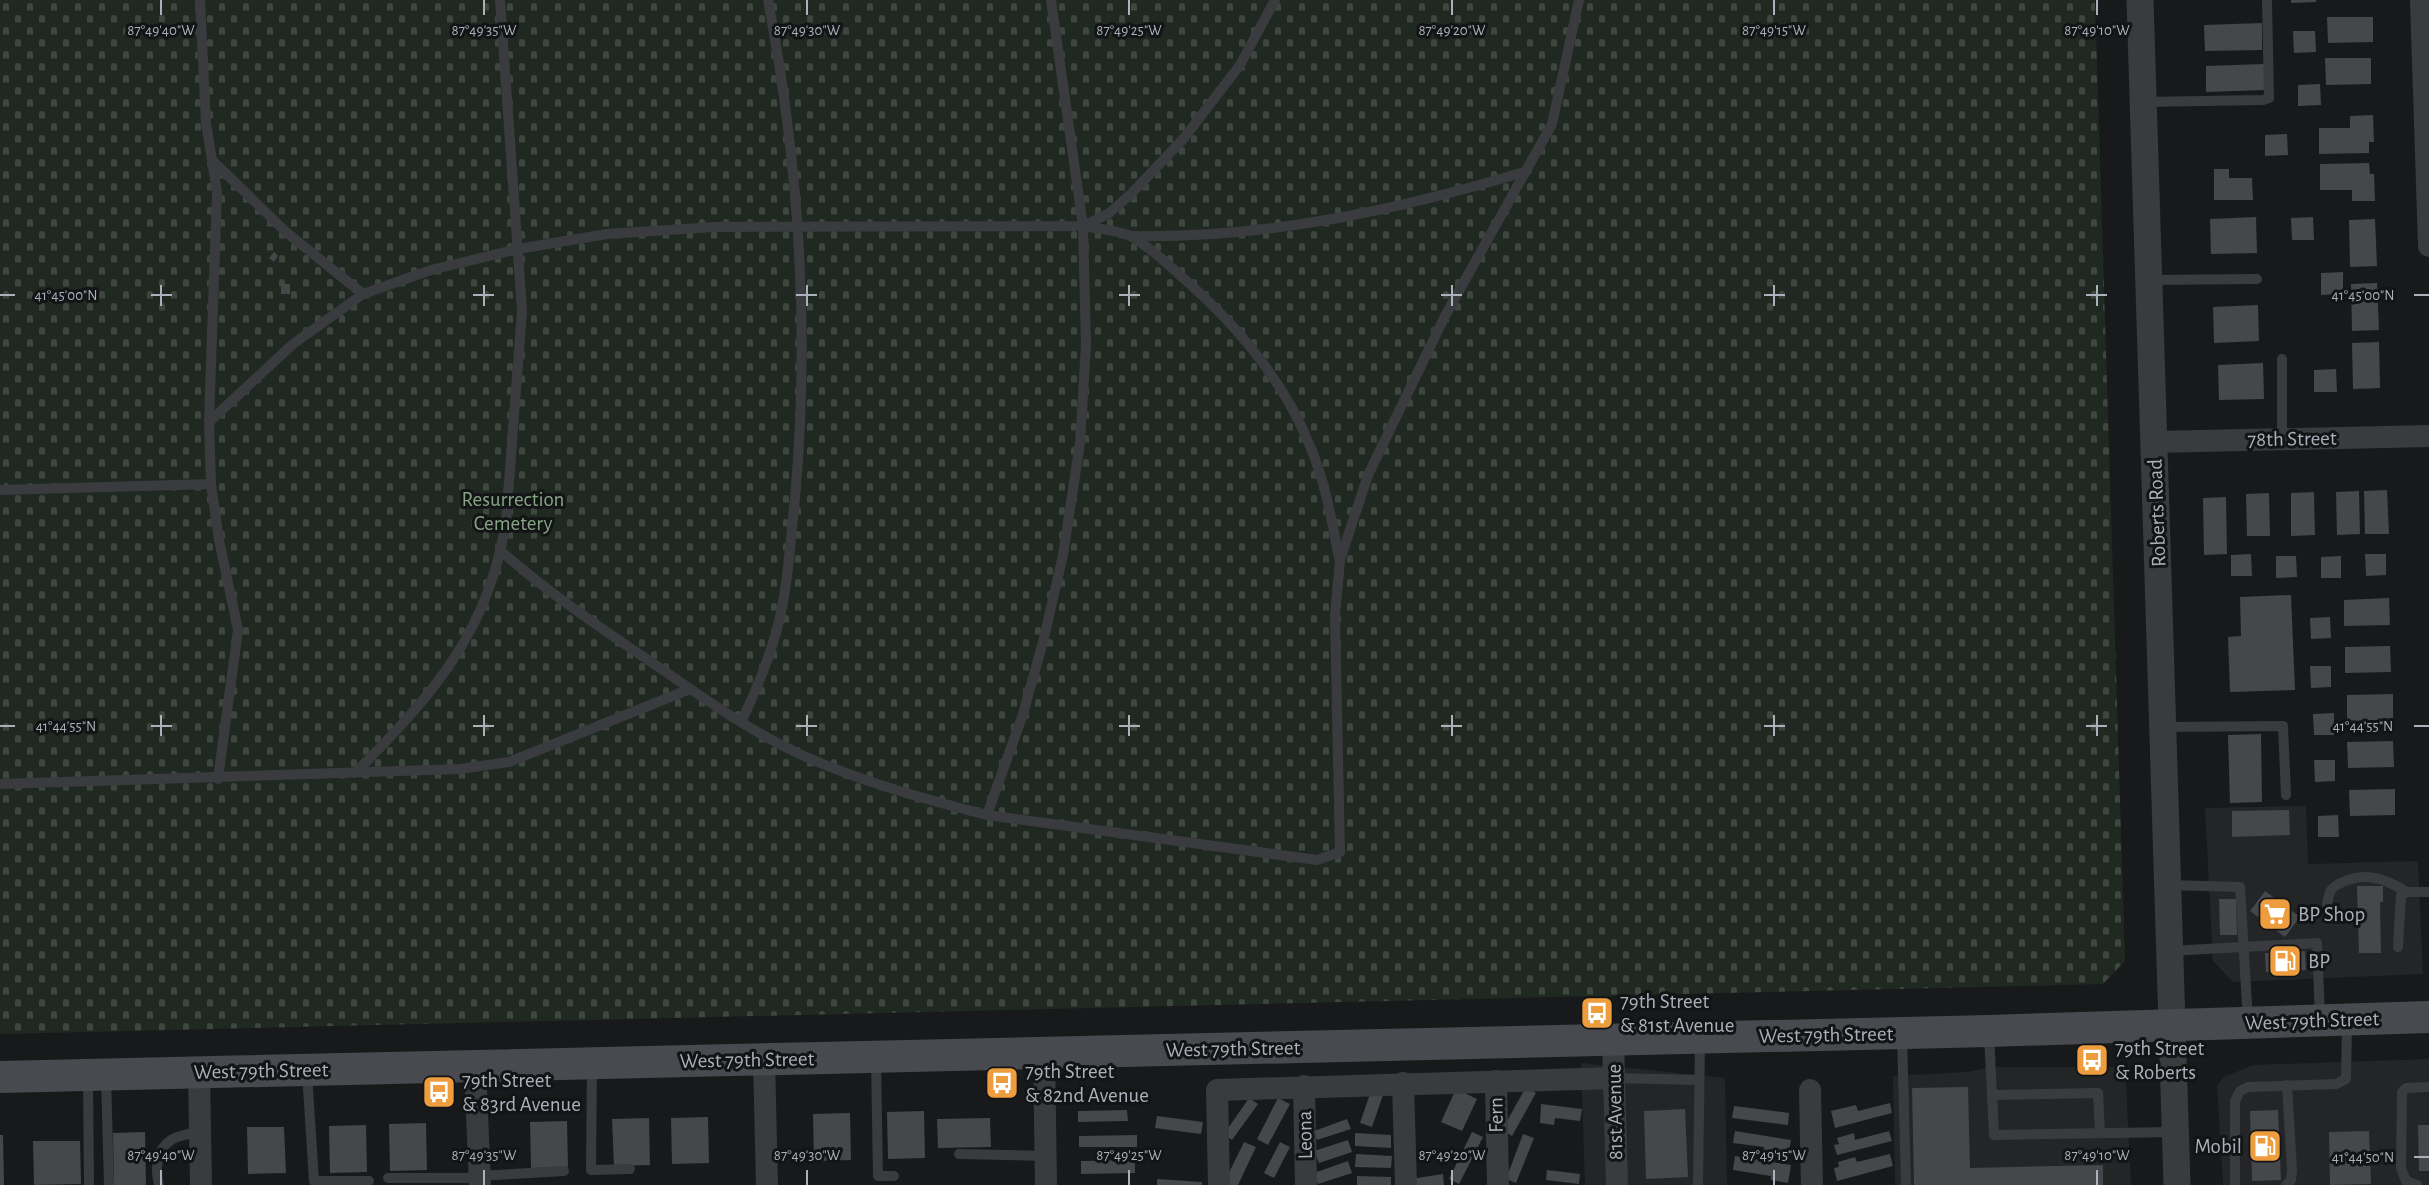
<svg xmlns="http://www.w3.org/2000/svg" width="2429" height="1185" viewBox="0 0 2429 1185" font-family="'Alegreya Sans',sans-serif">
  <defs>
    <pattern id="cemetery-stones" width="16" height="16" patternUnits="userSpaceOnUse" patternTransform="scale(1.5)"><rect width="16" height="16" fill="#202921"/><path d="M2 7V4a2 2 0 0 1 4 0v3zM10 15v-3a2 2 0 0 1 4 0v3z" fill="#3e463f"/></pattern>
  </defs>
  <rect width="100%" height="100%" fill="#18191b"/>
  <g fill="#242527">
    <polygon points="2306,806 2308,864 2418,861 2423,974 2233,982 2213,961 2205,808"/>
    <polygon points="2429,1059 2429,1185 2223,1185 2217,1085 2224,1077 2253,1065"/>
    <polygon points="1581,1063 1725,1078 1727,1185 1585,1185"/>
    <polygon points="1991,1067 2114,1067 2126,1082 2131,1185 1895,1185 1893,1076 1967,1072"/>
  </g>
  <polygon fill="url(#cemetery-stones)" points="0,0 2095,0 2125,961 2103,984 0,1034"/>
  <g fill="#45474a">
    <polygon points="2291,0 2316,0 2316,2 2291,3"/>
    <polygon points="2327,17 2373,17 2373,42 2328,43"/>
    <polygon points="2262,23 2262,50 2205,51 2204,25"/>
    <polygon points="2293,31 2315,31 2316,52 2294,53"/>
    <polygon points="2325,58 2371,58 2371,84 2326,85"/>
    <polygon points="2264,64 2264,90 2206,92 2206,66"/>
    <polygon points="2320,84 2321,105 2298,106 2298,85"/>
    <polygon points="2373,115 2374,142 2369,142 2369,153 2319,154 2319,128 2350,128 2350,116"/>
    <polygon points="2287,134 2288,155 2265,156 2265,135"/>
    <polygon points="2369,163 2370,174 2374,174 2375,201 2352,201 2352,190 2320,190 2320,164"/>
    <polygon points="2214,169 2229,169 2229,178 2252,178 2253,200 2214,200"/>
    <polygon points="2256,217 2257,253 2211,254 2210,219"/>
    <polygon points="2313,217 2314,240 2292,240 2291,218"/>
    <polygon points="2375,219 2377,266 2350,267 2349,220"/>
    <polygon points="274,252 278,256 274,262 269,258"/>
    <polygon points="2343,272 2343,294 2321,295 2321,273"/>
    <polygon points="2377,283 2379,330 2352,331 2351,284"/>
    <rect x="281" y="284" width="9" height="10"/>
    <polygon points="2258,305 2259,341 2214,343 2213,307"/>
    <polygon points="2379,342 2380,388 2353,389 2352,343"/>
    <polygon points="2263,363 2264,399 2219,400 2218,365"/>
    <polygon points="2336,369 2337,392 2314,392 2314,370"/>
    <polygon points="2387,490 2389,534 2365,534 2364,491"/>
    <polygon points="2359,491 2360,534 2337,535 2336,492"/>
    <polygon points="2314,492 2315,535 2291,536 2291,493"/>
    <polygon points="2269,493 2270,536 2247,536 2246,494"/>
    <polygon points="2226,497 2227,554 2204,555 2203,498"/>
    <polygon points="2251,554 2252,576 2231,576 2231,555"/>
    <polygon points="2365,554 2386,554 2386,575 2366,576"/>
    <polygon points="2276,556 2296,556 2297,577 2276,578"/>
    <polygon points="2341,556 2341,578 2321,578 2321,557"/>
    <polygon points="2291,595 2295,690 2230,692 2228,637 2241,636 2240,597"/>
    <polygon points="2389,598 2390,625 2344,626 2344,600"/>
    <polygon points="2330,617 2331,638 2311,639 2310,618"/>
    <polygon points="2390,646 2391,672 2345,673 2345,647"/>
    <polygon points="2310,666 2331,666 2331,687 2311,688"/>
    <polygon points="2393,694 2393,720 2347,721 2347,695"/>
    <polygon points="2334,713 2334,735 2314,735 2313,714"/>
    <polygon points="2261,734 2262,802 2230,803 2228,735"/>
    <polygon points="2393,741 2394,767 2348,768 2347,742"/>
    <polygon points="2314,760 2335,760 2335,781 2315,782"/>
    <polygon points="2395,789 2395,815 2350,816 2349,790"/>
    <polygon points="2289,810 2290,835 2232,837 2232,811"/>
    <polygon points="2338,815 2339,837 2318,837 2318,816"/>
    <polygon points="2357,886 2383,886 2383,902 2380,902 2381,953 2359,953"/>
    <polygon points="2265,891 2300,917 2285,937 2250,911"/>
    <polygon points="2219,899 2236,899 2237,935 2220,935"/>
    <polygon points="2305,951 2306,970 2266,972 2265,953"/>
    <polygon points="1526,1087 1536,1093 1512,1136 1502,1130"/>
    <polygon points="1968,1087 1970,1168 2103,1165 2103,1185 1914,1185 1912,1088"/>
    <polygon points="1372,1088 1384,1092 1372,1127 1360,1123"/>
    <polygon points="1456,1089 1477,1099 1462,1131 1441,1122"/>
    <polygon points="1249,1098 1258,1104 1232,1140 1224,1134"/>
    <polygon points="1278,1098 1290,1104 1268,1145 1257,1139"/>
    <polygon points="1890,1103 1892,1113 1835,1128 1831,1111 1856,1105 1858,1111"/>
    <polygon points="1541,1104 1582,1109 1580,1121 1555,1118 1554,1125 1540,1123"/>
    <polygon points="1734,1106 1789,1113 1788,1125 1732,1118"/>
    <polygon points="1685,1109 1688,1177 1646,1179 1644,1111"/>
    <polygon points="1127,1110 1128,1121 1078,1122 1078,1111"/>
    <polygon points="2278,1110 2281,1180 2252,1181 2250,1111"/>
    <polygon points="924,1111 925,1158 888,1159 887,1112"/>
    <polygon points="850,1113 851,1160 814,1161 813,1114"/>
    <polygon points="1157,1116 1203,1122 1201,1134 1155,1128"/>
    <polygon points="708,1117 709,1163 672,1164 671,1118"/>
    <polygon points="649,1118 650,1165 614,1166 612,1119"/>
    <polygon points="990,1118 991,1147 938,1148 937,1119"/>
    <polygon points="1347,1119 1351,1129 1317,1140 1314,1131"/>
    <polygon points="567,1121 568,1167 531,1168 530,1122"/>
    <polygon points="426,1123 427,1170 390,1171 389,1124"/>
    <polygon points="366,1125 367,1172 330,1173 329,1126"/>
    <polygon points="2418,1125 2429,1125 2429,1171 2419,1171"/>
    <polygon points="247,1127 284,1127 286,1173 248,1174"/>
    <polygon points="1735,1131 1791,1140 1788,1156 1763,1152 1764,1147 1733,1143"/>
    <polygon points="1889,1131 1892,1141 1837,1155 1834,1145 1839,1144 1837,1138 1854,1133 1855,1140"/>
    <polygon points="2369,1131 2371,1184 2330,1185 2329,1132"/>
    <polygon points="145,1132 146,1185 114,1185 113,1133"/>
    <polygon points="1472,1132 1483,1137 1459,1184 1449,1179"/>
    <polygon points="1355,1133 1391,1135 1391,1148 1355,1146"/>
    <polygon points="1523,1134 1534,1138 1516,1183 1506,1179"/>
    <polygon points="0,1135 3,1135 4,1185 0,1185"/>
    <polygon points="1137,1135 1137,1147 1079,1147 1079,1136"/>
    <polygon points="1348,1140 1352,1152 1319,1163 1314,1151"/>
    <polygon points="33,1141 80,1141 81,1184 34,1185"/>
    <polygon points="1244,1142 1256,1147 1238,1185 1229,1185 1224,1183"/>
    <polygon points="1280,1142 1290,1147 1274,1178 1264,1173"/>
    <polygon points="1356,1154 1392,1156 1391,1168 1355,1167"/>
    <polygon points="1890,1154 1893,1166 1837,1181 1834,1168 1839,1167 1838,1162 1855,1157 1857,1162"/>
    <polygon points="1735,1156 1791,1165 1788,1183 1771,1180 1771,1176 1733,1170"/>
    <polygon points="1135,1160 1135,1173 1081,1174 1081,1161"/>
    <polygon points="1348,1161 1352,1173 1318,1184 1314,1173"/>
    <polygon points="1547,1170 1580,1174 1579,1184 1546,1180"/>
    <polygon points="1443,1174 1444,1185 1412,1185 1411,1179"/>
    <polygon points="1357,1176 1391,1177 1391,1185 1357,1185"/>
    <polygon points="1157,1179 1202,1182 1202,1185 1157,1185"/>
  </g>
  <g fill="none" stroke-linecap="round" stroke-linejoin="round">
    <g stroke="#3a3b3f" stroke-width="10">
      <polyline points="200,0 206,123 217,192 209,422 211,484 219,540 238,630 218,779"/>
      <polyline points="2143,102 2263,100 2269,98 2267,0"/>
      <polyline points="212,160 286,232 363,294"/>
      <path d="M1084 226C1098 229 1115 230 1128 235 1143 241 1170 266 1182 277 1237 325 1286 383 1312 451 1326 486 1332 522 1339 558"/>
      <path d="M1130 236C1264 239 1399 210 1527 171"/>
      <polyline points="2149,280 2257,279"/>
      <polyline points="2282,359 2282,440"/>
      <polyline points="209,422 293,344 363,294 431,270 518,249 607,234 715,227 1083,226 1108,214 1131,194 1184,138 1240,65 1275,0"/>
      <polyline points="0,490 211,484"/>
      <path d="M502 552C551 595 605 631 660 668 706 700 753 733 804 756 863 782 924 799 987 815L1023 714 1044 638 1063 555 1080 443 1086 345 1083 226 1051 0"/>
      <path d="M741 722C755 693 767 664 776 633 788 590 790 543 795 498 810 332 799 164 768 0"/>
      <polyline points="2164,727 2283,726 2286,795"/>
      <path d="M355 773C432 696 489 632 506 521L522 311 500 0"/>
      <polyline points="0,784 459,769 509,762 690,689"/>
      <polyline points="987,815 1317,860 1340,852 1335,616 1340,560 1368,475 1445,316 1552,124 1579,0"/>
      <polyline points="2168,885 2240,887 2248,1021"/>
      <path d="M2327 904C2328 900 2329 894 2331 890 2335 885 2342 882 2348 880 2369 872 2389 881 2407 892"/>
      <polyline points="2398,947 2401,895 2407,892 2429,892"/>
      <polyline points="2170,951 2317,943 2320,1017"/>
      <polyline points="1902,1035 1906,1185"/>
      <polyline points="1989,1035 1994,1135 2175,1132"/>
      <polyline points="876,1060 878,1176 894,1176"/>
      <polyline points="592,1065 591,1170 630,1169"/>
      <polyline points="307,1073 314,1181 369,1181"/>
      <polyline points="106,1077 109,1185"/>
      <polyline points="88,1078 89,1185"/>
      <polyline points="1614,1078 1699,1080"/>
      <polyline points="1992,1095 2098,1093 2100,1133"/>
      <polyline points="959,1154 1045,1156"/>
      <polyline points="479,1176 564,1171"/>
      <polyline points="388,1178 480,1178"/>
      <path d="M159 1185C155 1170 156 1150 171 1140 179 1135 191 1134 200 1131"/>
      <polyline points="1698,1185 1700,1041"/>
      <polyline points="2235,1185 2235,1101 2240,1091 2248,1087 2336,1084 2346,1079 2347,1022"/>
      <polyline points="2286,1185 2291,1180 2292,1170 2287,1085"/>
      <polyline points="2417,1185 2406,1181 2401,1168 2402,1092 2406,1088 2429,1087"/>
    </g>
    <g stroke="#3a3b3f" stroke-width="22">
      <polyline points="2421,0 2429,246"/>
      <polyline points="2155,442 2429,436"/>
      <polyline points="1613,1040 1617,1185"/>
      <polyline points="1044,1053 1046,1185"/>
      <polyline points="764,1060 767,1185"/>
      <polyline points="475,1066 480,1185"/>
      <polyline points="199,1072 201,1185"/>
      <polyline points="1496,1081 1498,1185"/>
      <polyline points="1403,1083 1406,1185"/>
      <polyline points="1304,1086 1306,1185"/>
      <polyline points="1810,1090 1812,1185"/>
      <polyline points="1219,1185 1217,1090 1614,1078"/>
    </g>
    <polyline stroke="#3a3b3f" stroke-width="27" points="2140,0 2177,1185"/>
    <polyline stroke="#484a4f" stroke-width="32" points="0,1077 1989,1031 2429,1017"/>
  </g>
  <path fill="none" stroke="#abb1ba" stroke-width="2" d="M161 0V15M484 0V15M807 0V15M1129 0V15M1452 0V15M1774 0V15M2097 0V15M161 285V306M484 285V306M807 285V306M1129 285V306M1452 285V306M1774 285V306M2097 285V306M0 295H15M151 295H172M473 295H494M796 295H817M1119 295H1140M1441 295H1462M1764 295H1785M2086 295H2107M2414 295H2429M161 715V736M484 715V736M807 715V736M1129 715V736M1452 715V736M1774 715V736M2097 715V736M0 726H15M151 726H172M473 726H494M796 726H817M1119 726H1140M1441 726H1462M1764 726H1785M2086 726H2107M2414 726H2429M2414 1157H2429M161 1170V1185M484 1170V1185M807 1170V1185M1129 1170V1185M1452 1170V1185M1774 1170V1185M2097 1170V1185"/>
  <defs>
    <g id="supermarket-square" transform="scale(1.725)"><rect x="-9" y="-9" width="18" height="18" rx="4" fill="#ed9d3e" stroke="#131416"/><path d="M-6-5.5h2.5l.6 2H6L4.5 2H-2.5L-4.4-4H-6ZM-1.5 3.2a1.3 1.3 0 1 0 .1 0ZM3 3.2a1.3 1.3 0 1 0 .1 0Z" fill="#fff"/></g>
    <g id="fuel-square" transform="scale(1.725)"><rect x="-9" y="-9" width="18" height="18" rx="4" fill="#ed9d3e" stroke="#131416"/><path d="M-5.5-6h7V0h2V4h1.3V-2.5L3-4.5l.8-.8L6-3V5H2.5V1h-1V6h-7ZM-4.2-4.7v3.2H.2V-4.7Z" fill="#fff"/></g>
    <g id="bus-square" transform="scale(1.725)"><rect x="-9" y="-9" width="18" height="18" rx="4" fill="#ed9d3e" stroke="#131416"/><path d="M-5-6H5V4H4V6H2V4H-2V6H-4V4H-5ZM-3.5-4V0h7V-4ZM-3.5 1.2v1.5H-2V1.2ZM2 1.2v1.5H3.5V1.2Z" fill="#fff"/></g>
  </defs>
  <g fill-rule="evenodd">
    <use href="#supermarket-square" x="2275" y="914"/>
    <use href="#fuel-square" x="2285" y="961"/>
    <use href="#bus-square" x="1597" y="1013"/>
    <use href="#bus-square" x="2092" y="1060"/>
    <use href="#bus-square" x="1002" y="1083"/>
    <use href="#bus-square" x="439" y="1092"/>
    <use href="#fuel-square" x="2265" y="1146"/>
  </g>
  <g text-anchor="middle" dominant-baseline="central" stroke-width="6" stroke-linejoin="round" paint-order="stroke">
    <g font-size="21" fill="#abb1ba" stroke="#131416">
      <text transform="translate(2292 439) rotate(-1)">78th Street</text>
      <text transform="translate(2157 513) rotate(-92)">Roberts Road</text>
      <text transform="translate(2312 1021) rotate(-2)">West 79th Street</text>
      <text transform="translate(1826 1035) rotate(-1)">West 79th Street</text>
      <text transform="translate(1233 1049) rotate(-1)">West 79th Street</text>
      <text transform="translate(747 1060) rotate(-1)">West 79th Street</text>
      <text transform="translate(261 1071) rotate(-1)">West 79th Street</text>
      <text transform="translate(1615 1112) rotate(-91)">81st Avenue</text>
      <text transform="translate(1496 1115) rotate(-91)">Fern</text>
      <text transform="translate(1305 1135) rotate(-91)">Leona</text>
    </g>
    <g font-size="21" fill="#85a483" stroke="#131416">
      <text x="513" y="499">Resurrection<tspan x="513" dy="24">Cemetery</tspan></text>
    </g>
    <g font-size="21" fill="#abb1ba" stroke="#131416" text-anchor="start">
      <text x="2298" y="914">BP Shop</text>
      <text x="2308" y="961">BP</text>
      <text x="1620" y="1001">79th Street<tspan x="1620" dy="24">&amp; 81st Avenue</tspan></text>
      <text x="2115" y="1048">79th Street<tspan x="2115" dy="24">&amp; Roberts</tspan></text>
      <text x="1025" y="1071">79th Street<tspan x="1025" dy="24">&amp; 82nd Avenue</tspan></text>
      <text x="462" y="1080">79th Street<tspan x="462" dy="24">&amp; 83rd Avenue</tspan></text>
      <text x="2242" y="1146" text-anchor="end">Mobil</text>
    </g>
  </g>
  <g font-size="15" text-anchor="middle" fill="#abb1ba" stroke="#131416" stroke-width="6" stroke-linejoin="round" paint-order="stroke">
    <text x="161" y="35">87°49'40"W</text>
    <text x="484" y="35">87°49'35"W</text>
    <text x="807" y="35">87°49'30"W</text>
    <text x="1129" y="35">87°49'25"W</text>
    <text x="1452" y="35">87°49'20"W</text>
    <text x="1774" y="35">87°49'15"W</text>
    <text x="2097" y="35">87°49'10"W</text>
    <text x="66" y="300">41°45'00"N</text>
    <text x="2363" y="300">41°45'00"N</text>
    <text x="66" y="731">41°44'55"N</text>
    <text x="2363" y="731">41°44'55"N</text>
    <text x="161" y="1160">87°49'40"W</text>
    <text x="484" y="1160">87°49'35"W</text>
    <text x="807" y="1160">87°49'30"W</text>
    <text x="1129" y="1160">87°49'25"W</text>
    <text x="1452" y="1160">87°49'20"W</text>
    <text x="1774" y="1160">87°49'15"W</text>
    <text x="2097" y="1160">87°49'10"W</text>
    <text x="2363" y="1162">41°44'50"N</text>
  </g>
</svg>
